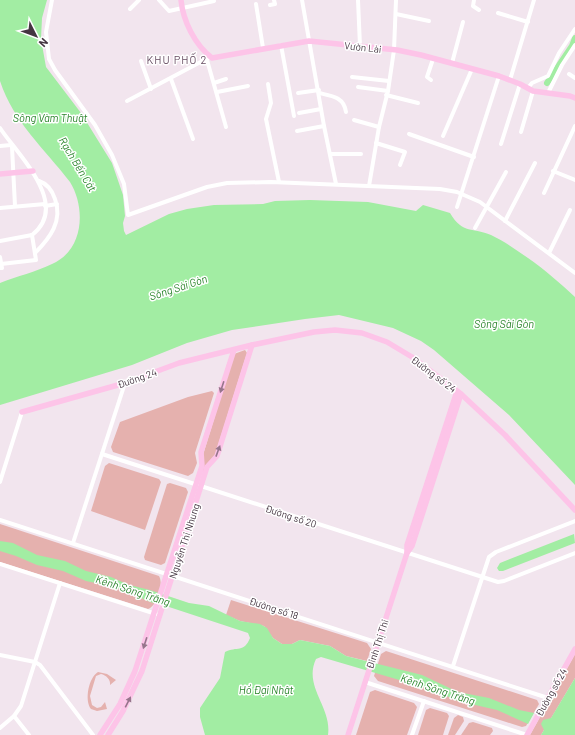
<svg xmlns="http://www.w3.org/2000/svg" width="575" height="735" viewBox="0 0 575 735" font-family="Barlow,sans-serif">
  <rect width="100%" height="100%" fill="#f2e5ee"/>
  <g fill="#e5b1ae">
    <polygon points="245,350 247,353 215,455 203,473 203,455 234,354"/>
    <polygon points="212,391 214,393 195,453 197,463 193,473 188,476 113,452 111,447 120,422 188,397"/>
    <polygon points="109,463 159,479 161,482 145,530 91,511 105,466"/>
    <polygon points="170,483 186,488 188,492 165,563 161,565 145,560 144,557 167,484"/>
    <path d="M0 524 159 576C164 584 157 606 148 609L0 562Z"/>
    <polygon points="231,600 367,643 371,649 367,661 346,656 330,646 300,640 292,644 282,644 273,638 264,626 240,621 226,615"/>
    <polygon points="386,651 537,700 539,704 526,726 522,727 378,681 374,676 381,654"/>
    <polygon points="575,654 575,678 541,735 530,735"/>
    <path d="M98 672 107 674 116 680 110 685C111 680 106 675 101 674L96 676 90 696 92 705 97 708 101 707 105 702 107 709 97 711 91 709C84 700 89 677 98 672Z"/>
    <polygon points="375,690 414,703 417,707 407,735 356,735 370,692"/>
    <polygon points="430,708 447,713 449,716 443,735 418,735 426,710"/>
    <polygon points="458,715 463,717 464,721 455,735 448,735 454,718"/>
    <polygon points="473,722 492,728 493,731 490,735 461,735 469,723"/>
  </g>
  <g fill="#a2eda3">
    <path d="M0 0H47L42 18 41 39 46 67 81 113 112 163 123 195 125 216 123 223 124 231 126 235 169 214 187 209 214 205 263 204 275 201 310 200 368 202 416 211 423 205 450 213C463 235 473 227 491 235 504 241 516 250 528 258 544 269 560 283 575 297V485L509 415 434 350 421 341 393 328 339 315 305 319 232 330 187 343 132 365 0 405V283C17 276 36 272 52 264 84 250 86 208 70 182 44 148 14 123 0 81Z"/>
    <polygon points="574,534 575,543 503,571 499,571 497,568 500,563"/>
    <path d="M0 541 13 543 37 555 65 561 86 571 111 577 129 585 150 590 189 603 209 606 240 621 260 624 267 628 273 638 282 644H292L300 640 330 646 346 656 422 675 458 692 489 698 519 710 534 713 528 724 497 710 458 701 430 689 321 657 316 659C303 687 332 707 328 735H205L200 717V708L220 678 225 652C237 646 244 653 250 638L248 633 166 606 153 603 115 587 86 581 63 571 37 565 16 556 0 551Z"/>
    <polygon points="575,678 575,735 541,735 544,730 541,724 543,720 551,718"/>
  </g>
  <g fill="none" stroke-linecap="round" stroke-linejoin="round">
    <polyline stroke="#a2eda3" stroke-width="6" points="547,83 572,46 575,38"/>
    <g stroke="#fff" stroke-width="4">
      <polyline points="52,0 46,32 49,59 55,70 95,125 112,155 124,184 128,215 207,187 227,183 271,182 440,189 457,192 480,202 575,273"/>
      <polyline points="159,0 169,11 214,1"/>
      <polyline points="302,0 324,126 336,184"/>
      <polyline points="358,0 360,46"/>
      <polyline points="474,0 473,6 479,10"/>
      <polyline points="256,4 263,48"/>
      <polyline points="270,5 275,4 274,0"/>
      <polyline points="130,9 139,0"/>
      <polyline points="498,13 528,22"/>
      <polyline points="396,14 429,21"/>
      <polyline points="281,45 294,116"/>
      <polyline points="207,60 226,127"/>
      <polyline points="141,61 151,89"/>
      <polyline points="452,63 463,22"/>
      <polyline points="569,74 575,78"/>
      <polyline points="352,77 389,81"/>
      <polyline points="171,79 193,139"/>
      <polyline points="431,80 427,77 433,59"/>
      <polyline points="510,80 534,0"/>
      <polyline points="214,83 226,79"/>
      <polyline points="268,84 271,103 266,119 279,182"/>
      <polyline points="358,87 388,91"/>
      <polyline points="528,88 532,83 548,76 559,53 575,29"/>
      <polyline points="217,92 248,86"/>
      <polyline points="298,93 319,90"/>
      <path d="M319 93C332 96 344 97 346 112"/>
      <polyline points="548,93 562,65 575,45"/>
      <polyline points="386,95 418,103"/>
      <polyline points="127,101 210,57"/>
      <polyline points="299,113 321,109"/>
      <polyline points="354,120 379,127"/>
      <path d="M0 128C18 155 71 205 32 235"/>
      <polyline points="297,131 324,126"/>
      <polyline points="521,132 533,91"/>
      <polyline points="409,134 474,157"/>
      <polyline points="443,136 472,69"/>
      <polyline points="376,143 405,152 400,165"/>
      <polyline points="501,144 520,84"/>
      <polyline points="0,146 11,145"/>
      <polyline points="12,147 15,206"/>
      <polyline points="330,154 361,154"/>
      <polyline points="553,171 575,180"/>
      <polyline points="369,186 379,127 388,91 394,50 396,0"/>
      <polyline points="544,193 575,126"/>
      <polyline points="45,206 57,204"/>
      <polyline points="457,207 499,76"/>
      <polyline points="0,208 45,204"/>
      <polyline points="505,221 535,163"/>
      <polyline points="475,228 506,172"/>
      <polyline points="0,241 32,235"/>
      <path d="M35 253C50 238 63 221 55 199 52 190 48 184 39 181"/>
      <polyline points="549,253 570,210"/>
      <polyline points="0,257 2,268 0,268"/>
      <polyline points="1,264 36,260 32,235"/>
      <polyline points="102,454 498,582 504,581 575,553"/>
      <polyline points="0,482 22,412"/>
      <polyline points="0,520 548,698"/>
      <polyline points="73,543 125,383"/>
      <polyline points="0,564 156,614"/>
      <polyline points="0,655 35,662 40,665 93,735"/>
      <polyline points="453,666 489,557 496,552 575,521"/>
      <polyline points="365,682 527,735"/>
      <polyline points="14,716 29,735"/>
      <polyline points="0,728 14,716 21,706 60,583"/>
      <polyline points="412,735 424,701"/>
    </g>
    <g stroke="#fdc4e8" stroke-width="5.5">
      <path d="M181 0C183 21 195 45 212 58L309 41 397 50 421 55 499 76 520 84 533 91 570 96 575 98"/>
      <polyline points="0,174 33,171"/>
      <polyline points="22,412 125,383 179,363 252,345 314,332 335,330 362,333 387,342 412,357 461,394 505,435 575,510"/>
      <polyline points="407,553 412,546 461,394"/>
      <polyline points="100,735 120,704 135,671 202,466 201,452 234,350"/>
      <polyline points="108,735 123,711 142,671 207,467 217,456 252,345"/>
      <polyline points="348,735 407,553 407,545 457,391"/>
      <polyline points="527,735 575,649"/>
    </g>
  </g>
  <defs><path id="oneway-solid" d="M-6-.8H1V-3.2L6.5 0L1 3.2V.8H-6Z"/></defs>
  <g fill="#97758c">
    <use href="#oneway-solid" transform="translate(222 387) rotate(108)"/>
    <use href="#oneway-solid" transform="translate(218 451) rotate(-70)"/>
    <use href="#oneway-solid" transform="translate(145 643) rotate(108)"/>
    <use href="#oneway-solid" transform="translate(128 702) rotate(-63)"/>
  </g>
  <g text-anchor="middle" dominant-baseline="central" stroke-width="3" stroke-linejoin="round" paint-order="stroke">
    <g font-size="10" fill="#443541" stroke="#fff">
      <text transform="translate(363 47) rotate(6)">Vườn Lài</text>
      <text transform="translate(434 374) rotate(37)">Đường số 24</text>
      <text transform="translate(137 378) rotate(-19)">Đường 24</text>
      <text transform="translate(291 516) rotate(18)">Đường số 20</text>
      <text transform="translate(184 541) rotate(-72)">Nguyễn Thị Nhung</text>
      <text transform="translate(274 608) rotate(18)">Đường số 18</text>
      <text transform="translate(377 644) rotate(-72)">Đinh Thị Thi</text>
      <text transform="translate(551 692) rotate(-61)">Đường số 24</text>
    </g>
    <g font-size="11" letter-spacing="1" fill="#664c61" stroke="#fff">
      <text x="177" y="59">KHU PHỐ 2</text>
    </g>
    <g font-size="11" font-style="italic" fill="#2a852b" stroke="#fff">
      <text x="50" y="117">Sông Vàm Thuật</text>
      <text transform="translate(78 164) rotate(59)">Rạch Bến Cát</text>
      <text transform="translate(178 287) rotate(-18)">Sông Sài Gòn</text>
      <text x="504" y="323">Sông Sài Gòn</text>
      <text transform="translate(133 590) rotate(18)">Kênh Sông Trăng</text>
      <text x="266" y="689">Hồ Đại Nhật</text>
      <text transform="translate(438 689) rotate(18)">Kênh Sông Trăng</text>
    </g>
  </g>
  <g transform="translate(36 36) rotate(132)" stroke="#ffffff" stroke-width="3" paint-order="stroke">
  <path d="M0-3L7 15L0 10L-7 15Z" fill="#443541"/>
  <text y="-6" font-size="11" font-weight="bold" text-anchor="middle" fill="#443541">N</text>
  </g>
</svg>
